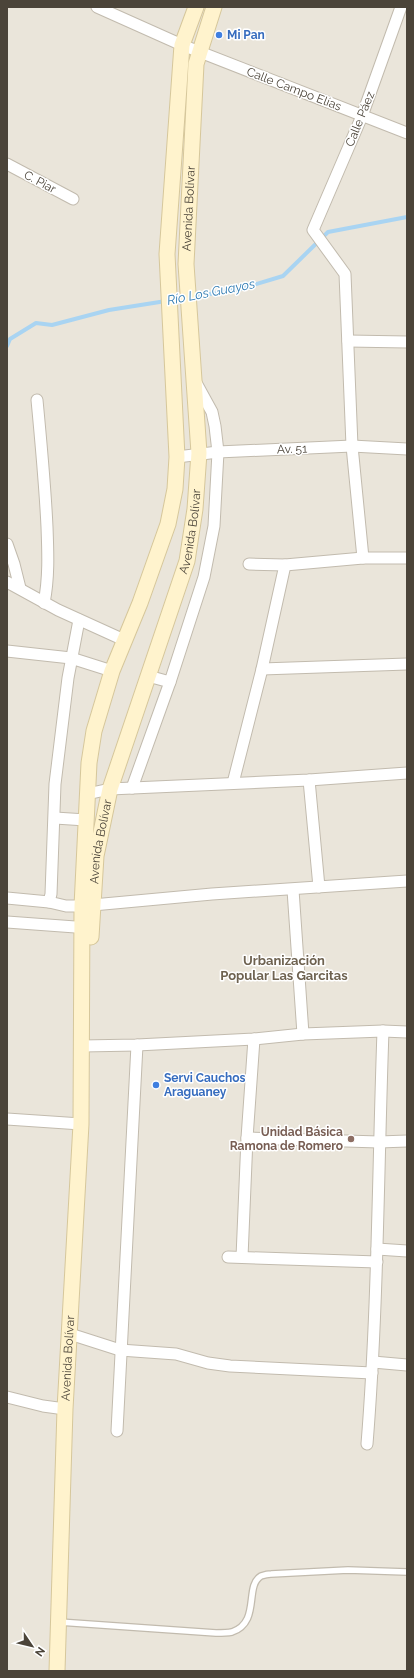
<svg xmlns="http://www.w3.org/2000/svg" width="414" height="1678" viewBox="0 0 414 1678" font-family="Raleway,sans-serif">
  <rect width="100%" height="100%" fill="#f6f3ec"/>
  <rect fill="#eae5da" x="7" y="7" width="400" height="1664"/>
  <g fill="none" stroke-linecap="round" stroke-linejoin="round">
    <g stroke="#a9d4f2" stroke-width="4">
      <polyline points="191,297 240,289 283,276 328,232 407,217"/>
      <polyline points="7,346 10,339 36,323 52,325 109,310 185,298"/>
    </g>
    <g stroke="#c2bbae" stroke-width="8">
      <path id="service" d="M59 1622 216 1633C221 1633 227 1633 232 1632 261 1622 244 1586 261 1576 264 1575 268 1574 271 1574L348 1570 407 1572"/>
    </g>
    <g stroke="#c2bbae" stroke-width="13">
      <g id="minor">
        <polyline points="97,7 182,45 407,133"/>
        <polyline points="7,164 73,199"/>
        <polyline points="348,341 407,342"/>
        <path d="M37 400C41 442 45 484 47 527 48 553 49 578 44 603"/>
        <polyline points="177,457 218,452 352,446 407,449"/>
        <polyline points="7,544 14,564 20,588"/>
        <polyline points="363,558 352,446 345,274 313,230 362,116 401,7"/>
        <polyline points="249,564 285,565 363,558 407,558"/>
        <polyline points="7,582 58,610 124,640"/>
        <polyline points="7,651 71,658 112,671"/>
        <polyline points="262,669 407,664"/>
        <polyline points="148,676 170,682"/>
        <polyline points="309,780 319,887"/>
        <polyline points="233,783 262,669 285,565"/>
        <polyline points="132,788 170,682 204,577 214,526 218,452 215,426 212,412 195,381"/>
        <polyline points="87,794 110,789 309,780 407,773"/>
        <polyline points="55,818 86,820"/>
        <polyline points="293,890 303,1034"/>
        <polyline points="7,898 49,902 51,894 55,784 68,678 79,620"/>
        <polyline points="49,902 66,906 82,906 212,894 407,881"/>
        <polyline points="7,922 89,928"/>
        <polyline points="82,1046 137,1045 254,1039 303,1034 383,1031 407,1032"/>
        <polyline points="7,1119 81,1124"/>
        <polyline points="247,1138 379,1142 407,1141"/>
        <polyline points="377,1249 407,1251"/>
        <polyline points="228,1257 377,1262"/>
        <polyline points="242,1257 247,1138 254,1039"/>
        <polyline points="70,1334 120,1350 176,1354 208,1363 230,1366 372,1373"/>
        <polyline points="373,1362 407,1365"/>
        <polyline points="7,1397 43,1406 65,1409"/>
        <polyline points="117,1431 137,1045"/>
        <path d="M367 1444C378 1307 378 1169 383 1031"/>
      </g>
    </g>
    <g stroke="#d6c79b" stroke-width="17">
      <g id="secondary">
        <path id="s1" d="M91 937 96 856 110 789 187 561 195 509 199 453 186 264 196 64 214 7"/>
        <path id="s2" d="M57 1671 65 1409 81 1124 82 906 89 763 94 731 112 671 140 603 168 524 175 489 177 457 167 254 182 45 196 7"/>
      </g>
    </g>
    <use href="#service" stroke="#fff" stroke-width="5.5"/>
    <use href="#minor" stroke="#fff" stroke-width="11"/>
    <use href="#secondary" stroke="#fff3cd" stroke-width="15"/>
  </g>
  <g fill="#3f7fe0" stroke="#fff" stroke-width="1.5">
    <circle cx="219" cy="35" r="4"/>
    <circle cx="156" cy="1085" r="4"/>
  </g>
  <circle fill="#8d6e63" stroke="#fff" stroke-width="1.5" cx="351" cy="1139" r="4"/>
  <g text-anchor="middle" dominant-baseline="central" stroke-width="3" stroke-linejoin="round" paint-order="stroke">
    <g font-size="12" font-weight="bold" fill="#366cbe" stroke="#fff" text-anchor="start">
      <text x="227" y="35">Mi Pan</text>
      <text x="164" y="1078">Servi Cauchos<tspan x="164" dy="14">Araguaney</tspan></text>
    </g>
    <g font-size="12" fill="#4b4439" stroke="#fff">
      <text transform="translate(294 89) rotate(21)">Calle Campo Elías</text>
      <text transform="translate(360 119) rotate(-68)">Calle Páez</text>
      <text transform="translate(40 182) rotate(28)">C. Piar</text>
      <text stroke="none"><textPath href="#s1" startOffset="744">Avenida Bolívar</textPath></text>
      <text transform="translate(292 449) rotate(-2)">Av. 51</text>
      <text stroke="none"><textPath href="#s1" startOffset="420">Avenida Bolívar</textPath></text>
      <text stroke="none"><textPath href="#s1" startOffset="96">Avenida Bolívar</textPath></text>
      <text stroke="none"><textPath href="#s2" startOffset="313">Avenida Bolívar</textPath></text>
    </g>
    <g font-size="12" font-weight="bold" fill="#785e54" stroke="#fff" text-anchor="end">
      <text x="343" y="1132">Unidad Básica<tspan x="343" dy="14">Ramona de Romero</tspan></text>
    </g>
    <g font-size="13" font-style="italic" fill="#2e7ab2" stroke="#fff">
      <text transform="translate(211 292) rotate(-11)">Río Los Guayos</text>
    </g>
    <g font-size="13" font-weight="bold" fill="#6e6250" stroke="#fff">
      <text x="284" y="960">Urbanización<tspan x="284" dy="15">Popular Las Garcitas</tspan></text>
    </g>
  </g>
  <rect width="414" height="1678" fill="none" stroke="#4b4439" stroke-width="16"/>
  <g transform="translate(32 1646) rotate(125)" stroke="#ffffff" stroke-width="3" paint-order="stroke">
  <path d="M0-3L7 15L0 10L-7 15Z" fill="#4b4439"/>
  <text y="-6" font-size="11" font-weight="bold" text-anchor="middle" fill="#4b4439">N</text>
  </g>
</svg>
